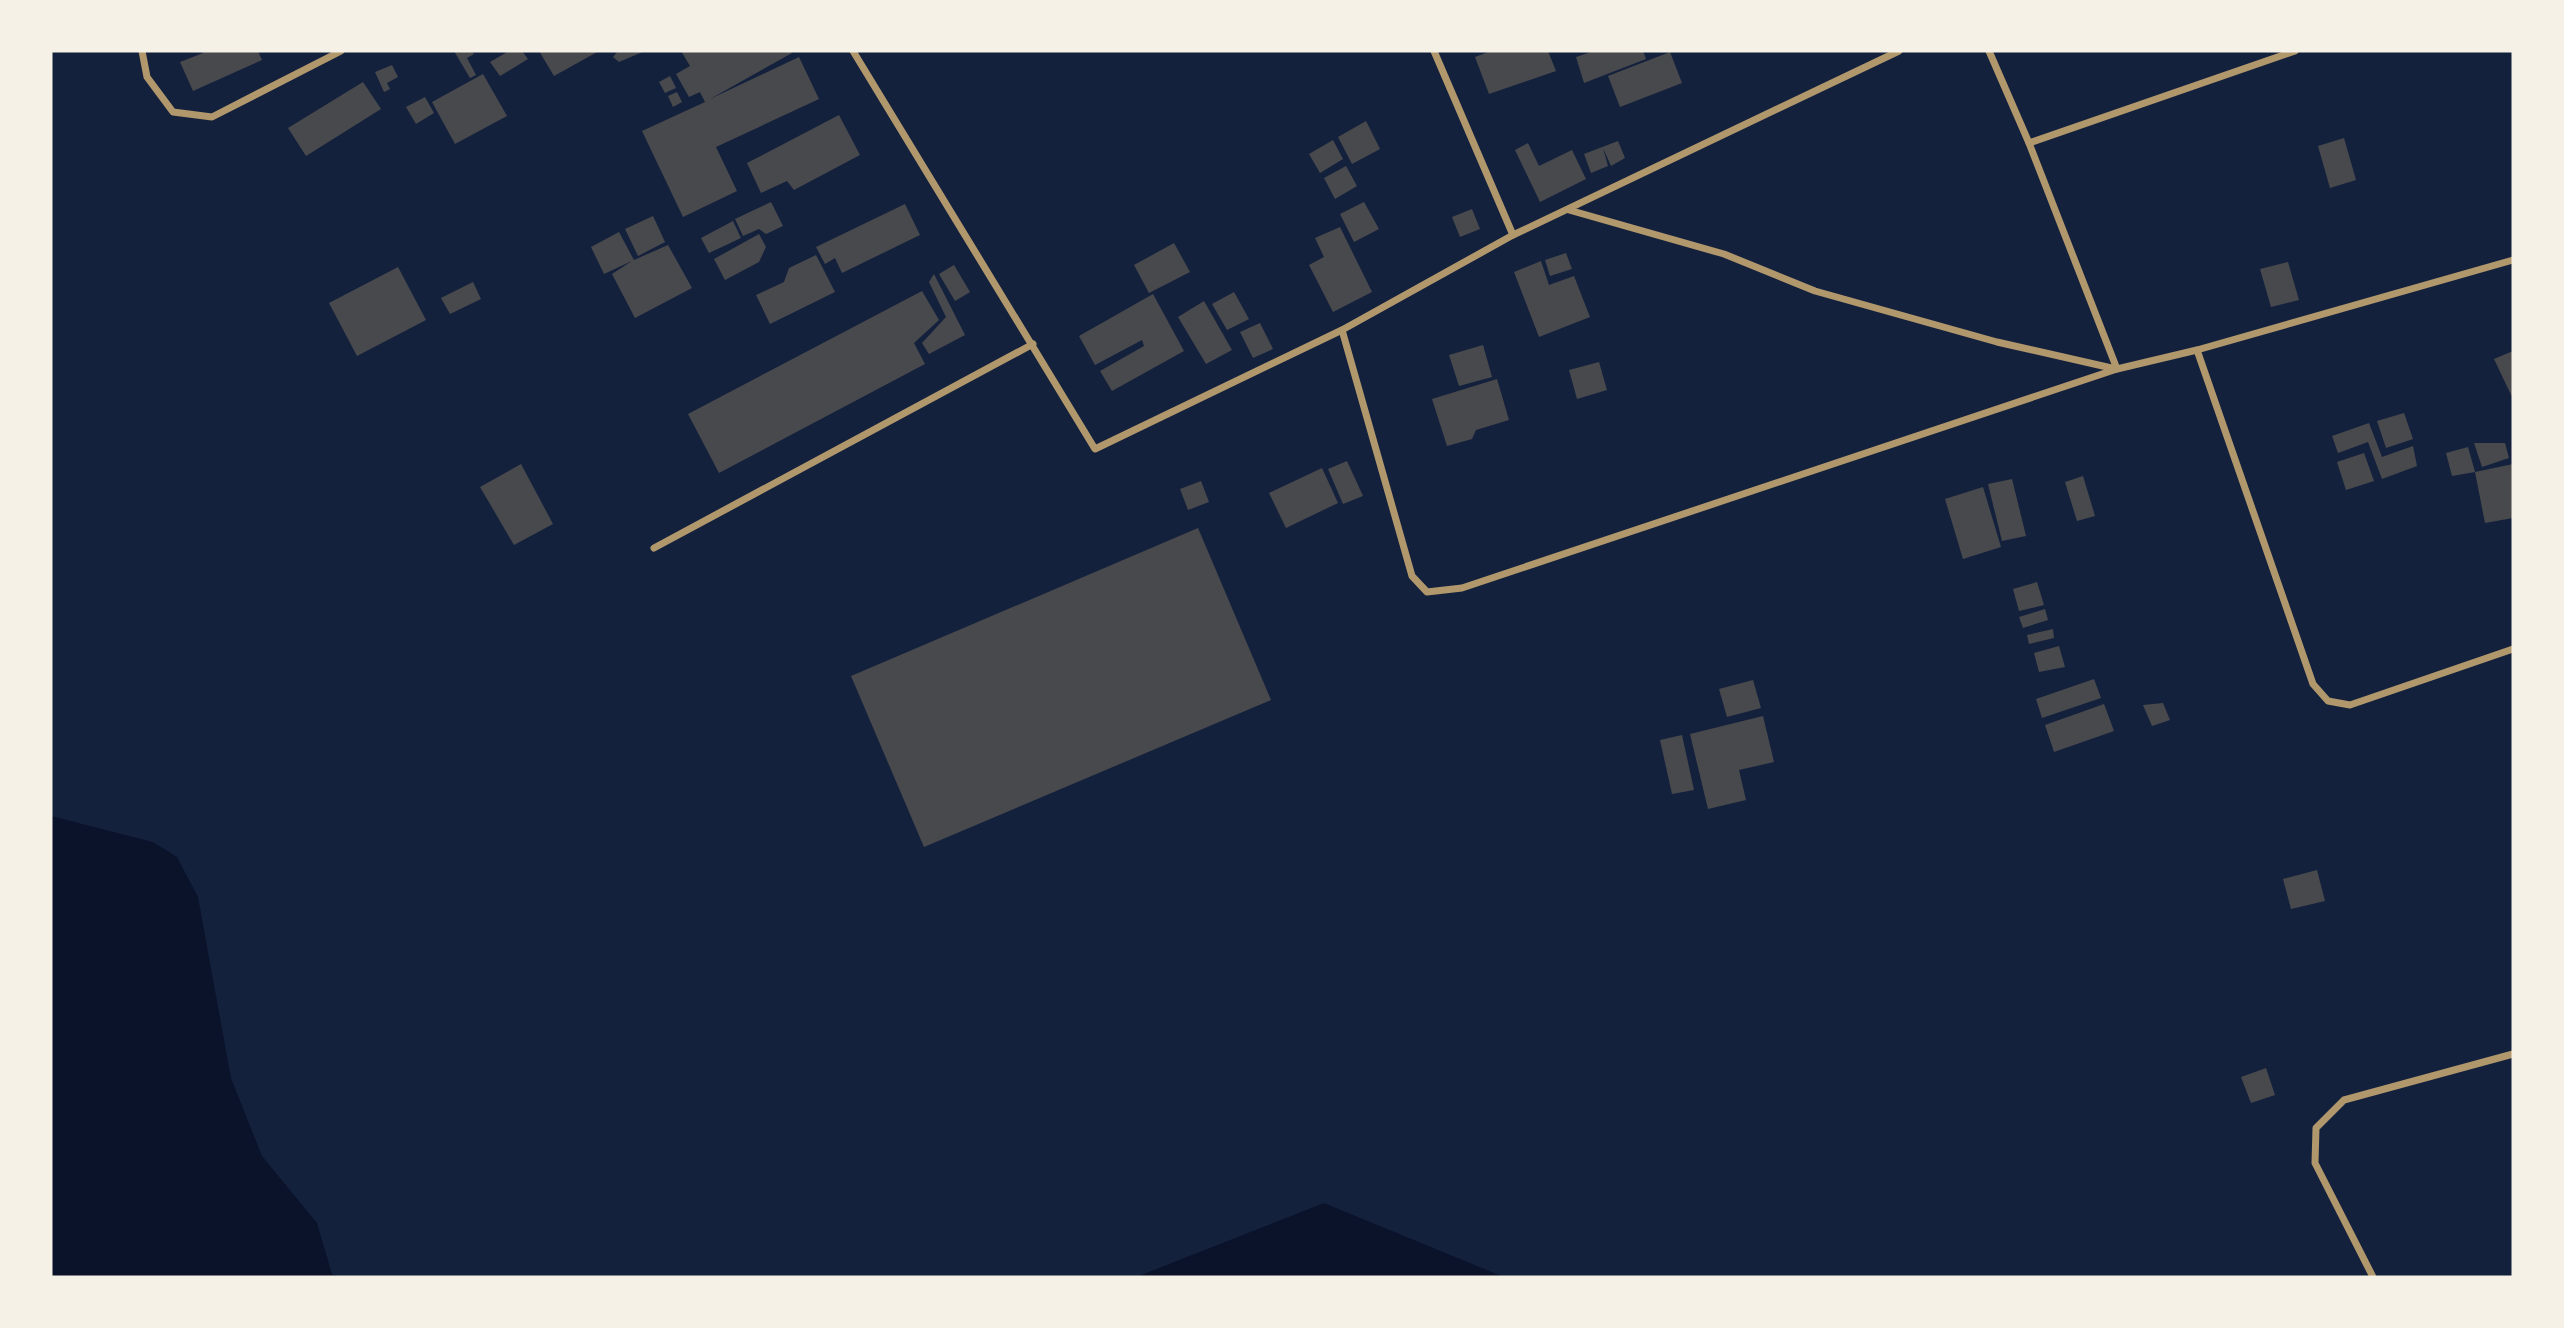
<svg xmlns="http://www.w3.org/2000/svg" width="2564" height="1328" viewBox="0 0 2564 1328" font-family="'Exo 2',sans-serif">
  <rect width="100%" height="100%" fill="#14213d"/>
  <g fill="#0b132b">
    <polygon points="51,816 153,842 177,857 198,897 231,1078 262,1156 317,1223 332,1274 340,1277 51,1277"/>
    <polygon points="1324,1203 1504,1277 1136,1277"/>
  </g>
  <g fill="#48494c">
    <polygon points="202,51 258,51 262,60 193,91 180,62 203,53"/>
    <polygon points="454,51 472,51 474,54 467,58 476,75 470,78"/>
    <polygon points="509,51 522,51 528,59 500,76 490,62"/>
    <polygon points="539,51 599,51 554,76"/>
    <polygon points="618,51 645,51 619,62 613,57"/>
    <polygon points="681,51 791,51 792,53 710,99 799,57 819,99 716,147 737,191 683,217 642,131 705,102 700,92 689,97 676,74 690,66"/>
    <polygon points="1491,51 1548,51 1556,71 1489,94 1475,57"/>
    <polygon points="1594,51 1643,51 1646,59 1584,83 1576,57"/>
    <polygon points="1670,52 1682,83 1620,107 1608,76"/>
    <polygon points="392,65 398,77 387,83 390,89 384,92 375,72"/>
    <polygon points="483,74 507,116 455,144 432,102"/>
    <polygon points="670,76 676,88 665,93 659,82"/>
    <polygon points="363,82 381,109 306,156 288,128"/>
    <polygon points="677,92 682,102 673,107 668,96"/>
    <polygon points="425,97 434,113 416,124 406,107"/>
    <polygon points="839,115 860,155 794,190 787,181 761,193 747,163"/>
    <polygon points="1366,121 1380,149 1352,164 1338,137"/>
    <polygon points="2344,138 2356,180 2330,188 2318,146"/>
    <polygon points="1333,140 1343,159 1320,173 1309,154"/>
    <polygon points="1618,141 1625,158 1611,166 1603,148 1608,166 1591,173 1584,154"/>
    <polygon points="1528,143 1539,166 1572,150 1586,179 1540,202 1515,150"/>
    <polygon points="1346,166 1357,186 1335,199 1324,178"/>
    <polygon points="771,202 783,226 766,234 759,229 743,236 735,219"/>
    <polygon points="1364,202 1379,229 1354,242 1340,214"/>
    <polygon points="905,204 920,235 842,273 835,258 825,264 816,247"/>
    <polygon points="1472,209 1480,229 1460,237 1452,217"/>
    <polygon points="653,216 665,242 638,256 625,229"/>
    <polygon points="733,221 741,238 709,253 701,238"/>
    <polygon points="1340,227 1372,292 1333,312 1309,265 1324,257 1315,238"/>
    <polygon points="619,232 634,260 668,245 692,288 635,318 612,274 632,261 604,274 591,247"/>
    <polygon points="759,234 766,247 759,262 725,280 714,259"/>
    <polygon points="1174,243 1190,272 1149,293 1134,265"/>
    <polygon points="1566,253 1572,269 1550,276 1545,260"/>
    <polygon points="816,255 835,292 770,324 756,295 784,282 789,268"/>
    <polygon points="1541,261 1549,285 1574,276 1590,317 1539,337 1514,272"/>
    <polygon points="2288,262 2299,300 2271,307 2260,269"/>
    <polygon points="954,265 970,292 955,301 939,274"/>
    <polygon points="398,267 426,320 357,356 329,303"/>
    <polygon points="934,274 965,335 929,354 922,343 946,317 929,282"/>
    <polygon points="473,282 481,299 450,314 441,298"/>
    <polygon points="922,291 939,320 914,343 925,364 719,473 688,414"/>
    <polygon points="1234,292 1249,319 1227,330 1212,304"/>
    <polygon points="1153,294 1184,351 1112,391 1100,371 1144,346 1142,340 1095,365 1079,336"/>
    <polygon points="1204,301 1232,350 1206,364 1178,317"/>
    <polygon points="1260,323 1273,349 1253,358 1240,332"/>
    <polygon points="1483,345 1492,377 1459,386 1449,355"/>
    <polygon points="2513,351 2513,399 2494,359"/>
    <polygon points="1599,362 1607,390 1577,399 1569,370"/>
    <polygon points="1497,379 1509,420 1476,430 1472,439 1447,446 1432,399"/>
    <polygon points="2404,413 2413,439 2386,448 2377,421"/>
    <polygon points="2369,423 2382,457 2413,446 2417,466 2382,479 2368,442 2338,453 2332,436"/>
    <polygon points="2474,443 2505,443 2509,458 2482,467"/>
    <polygon points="2468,447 2475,472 2452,476 2446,453"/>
    <polygon points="2364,453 2374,481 2346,490 2337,462"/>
    <polygon points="1347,461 1363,496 1343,504 1328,469"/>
    <polygon points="521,464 553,524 514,545 480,487"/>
    <polygon points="2513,464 2513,518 2485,523 2475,472"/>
    <polygon points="1322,468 1338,503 1286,528 1269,493"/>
    <polygon points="2083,476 2095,516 2077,521 2065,482"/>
    <polygon points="2012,479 2026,536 2002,541 1988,484"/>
    <polygon points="1201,481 1209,502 1188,510 1180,489"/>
    <polygon points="1983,487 2001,547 1963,559 1945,499"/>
    <polygon points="1198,528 1271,700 924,847 851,676"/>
    <polygon points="2037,582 2044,605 2019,611 2013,589"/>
    <polygon points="2045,609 2048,620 2023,628 2019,617"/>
    <polygon points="2053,629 2054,638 2029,644 2027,635"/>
    <polygon points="2059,646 2065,667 2039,672 2034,653"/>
    <polygon points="2094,679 2101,698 2042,718 2036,699"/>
    <polygon points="1753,680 1761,708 1727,717 1719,689"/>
    <polygon points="2163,703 2170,720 2152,726 2143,705"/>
    <polygon points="2104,704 2114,731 2054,752 2045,725"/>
    <polygon points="1763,716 1774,762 1739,770 1746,800 1708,809 1690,734"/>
    <polygon points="1682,735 1694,790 1672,794 1660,740"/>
    <polygon points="2317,870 2325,901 2291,909 2283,879"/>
    <polygon points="2266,1068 2275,1095 2251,1103 2241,1077"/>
  </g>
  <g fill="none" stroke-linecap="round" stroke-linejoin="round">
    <g stroke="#b1986c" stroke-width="7">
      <polyline points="142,51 147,77 173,112 212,117 341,51"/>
      <polyline points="853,51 1095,449 1342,330 1513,235 1899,51"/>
      <polyline points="1434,51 1513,235"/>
      <polyline points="1989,51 2029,143 2117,369"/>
      <polyline points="2029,143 2295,51"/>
      <polyline points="1569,210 1724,254 1815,291 1997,342 2116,369"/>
      <polyline points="1342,330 1412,576 1427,592 1462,588 2117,369 2197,350 2513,260"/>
      <polyline points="2197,350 2313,684 2328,701 2350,705 2513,649"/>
      <polyline points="654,548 1033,344"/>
      <polyline points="2373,1277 2315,1163 2316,1128 2344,1100 2513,1054"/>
    </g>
  </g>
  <rect width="2564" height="1328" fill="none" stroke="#f6f1e7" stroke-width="105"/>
</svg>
